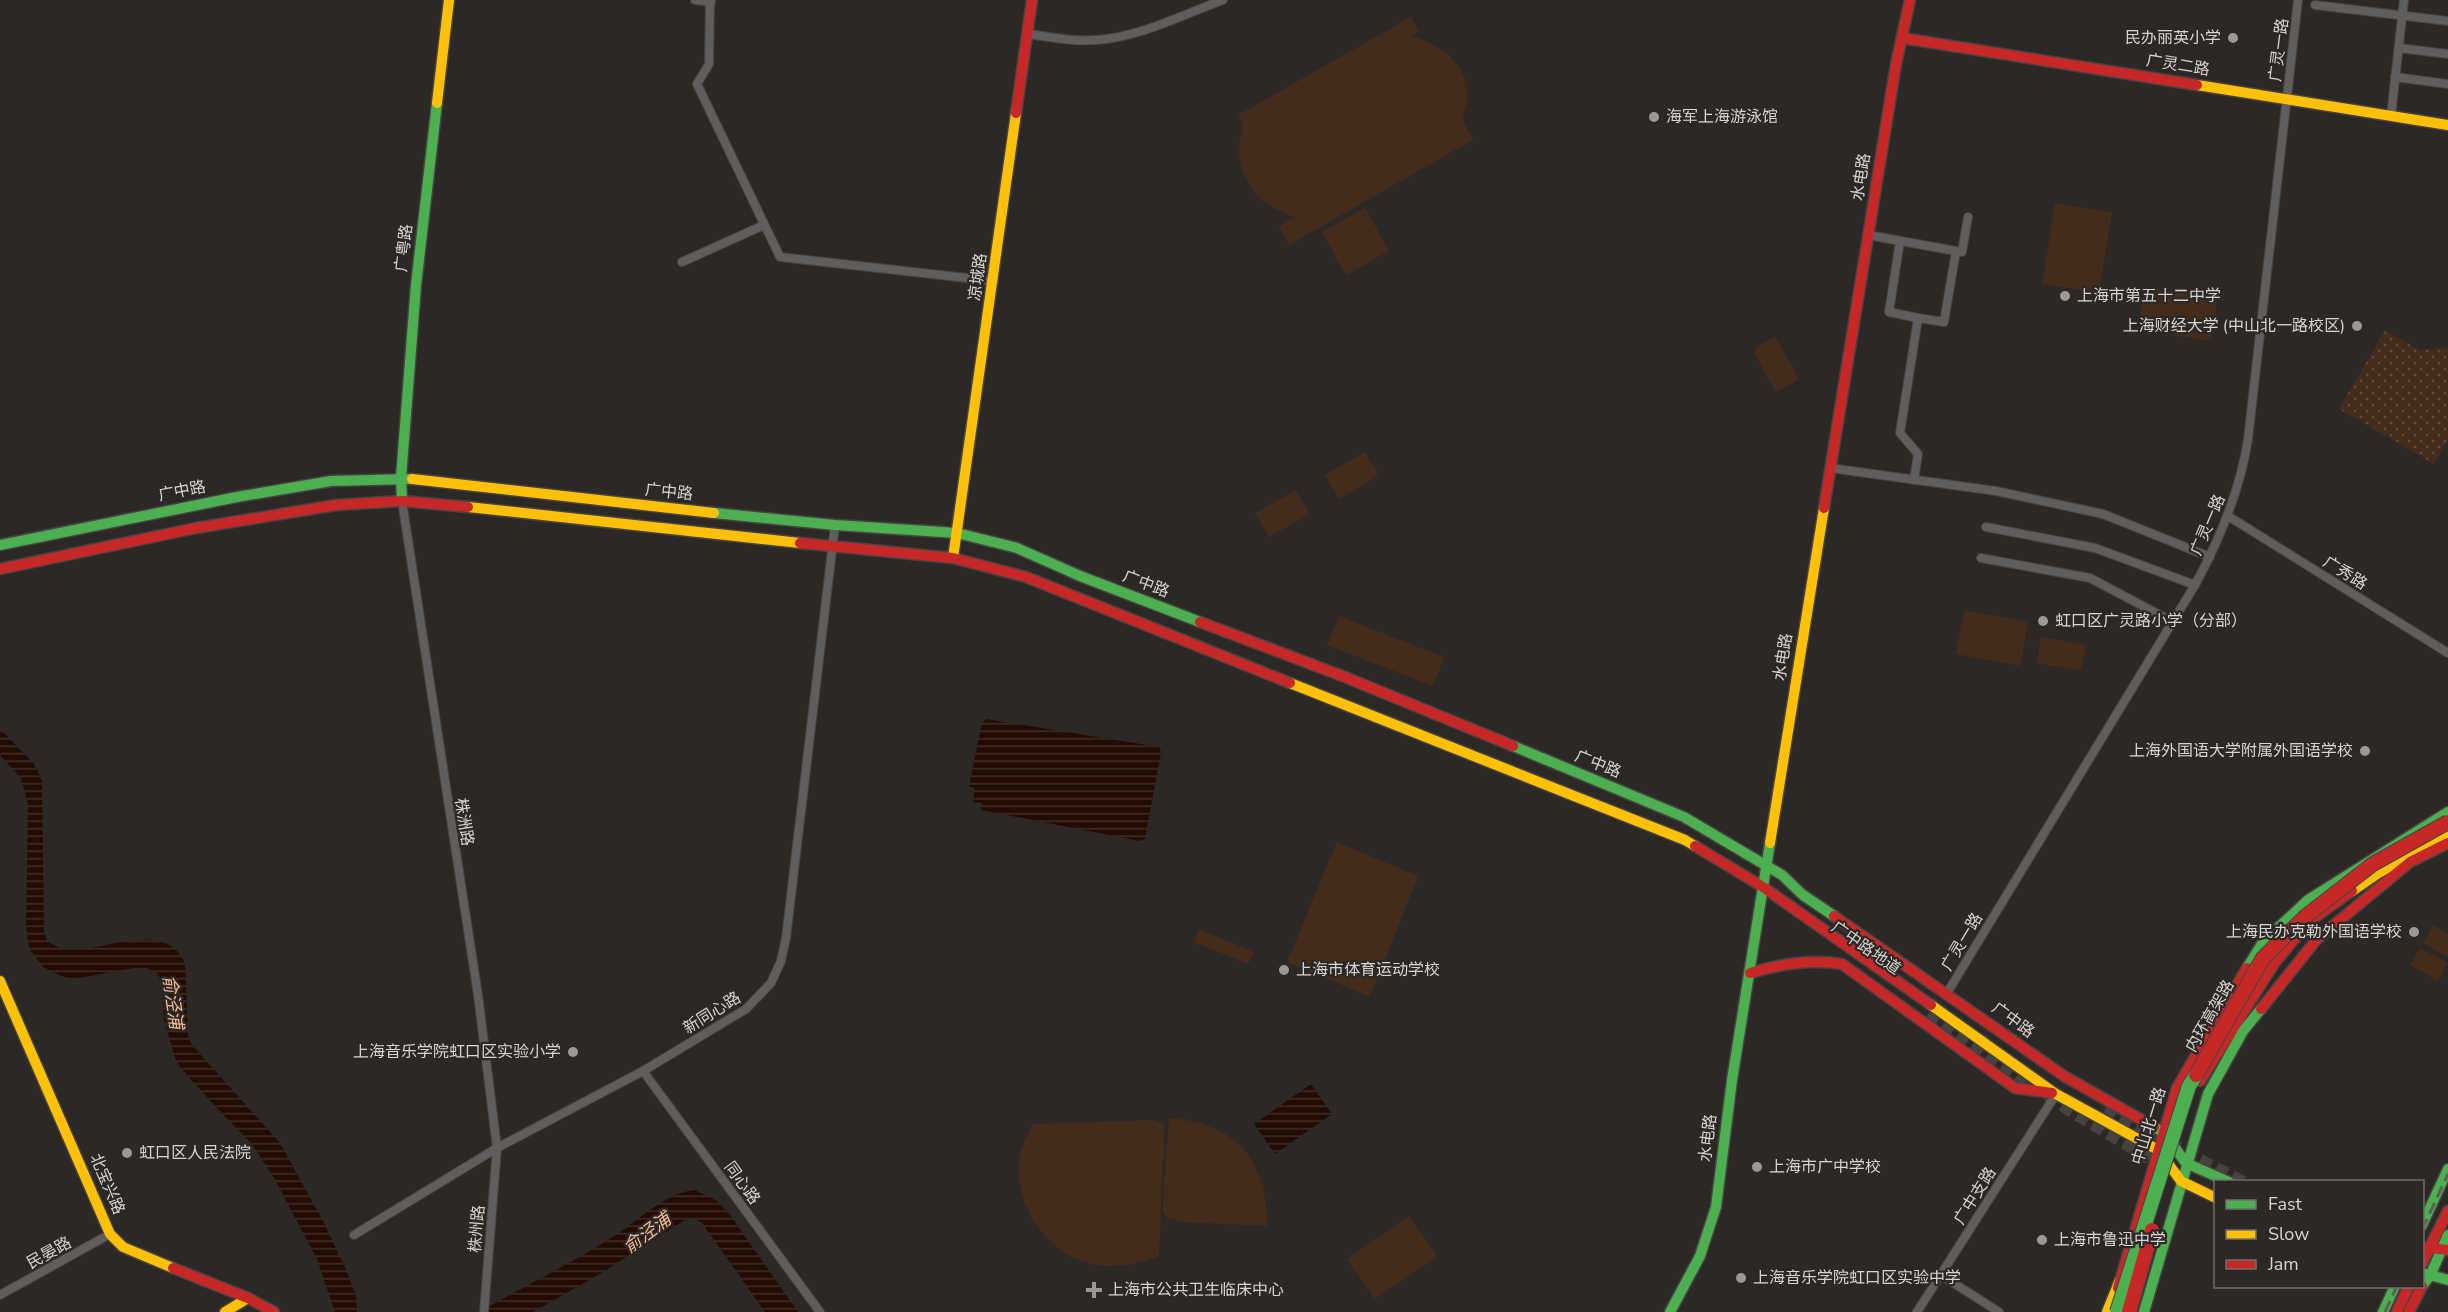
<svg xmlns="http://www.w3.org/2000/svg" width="2448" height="1312" viewBox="0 0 2448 1312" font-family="'Nunito Sans','Noto Sans SC',sans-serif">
  <defs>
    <pattern id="grass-dots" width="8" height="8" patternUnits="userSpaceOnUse" patternTransform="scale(1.5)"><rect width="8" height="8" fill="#442c1c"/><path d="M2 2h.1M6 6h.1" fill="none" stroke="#5e4a3c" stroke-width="1.8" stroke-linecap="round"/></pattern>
    <pattern id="water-rules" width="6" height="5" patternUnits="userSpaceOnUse" patternTransform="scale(1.5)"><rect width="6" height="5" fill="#220b03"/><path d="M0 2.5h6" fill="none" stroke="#412e27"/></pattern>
  </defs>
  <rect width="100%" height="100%" fill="#2b2826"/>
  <polygon fill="url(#grass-dots)" points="2385,330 2419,350 2448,347 2448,440 2434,464 2339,409"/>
  <g fill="#442c1c">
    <path d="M1411 17 1419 31 1412 36C1442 45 1469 65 1467 99 1467 106 1463 112 1463 118 1463 125 1471 134 1474 139L1289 245 1279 226 1295 217C1264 208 1240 185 1239 151 1239 133 1247 132 1238 115Z"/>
    <polygon points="2055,203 2112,212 2099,293 2042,284"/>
    <polygon points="1365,208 1389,251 1346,275 1322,232"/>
    <polygon points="2144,287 2217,298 2211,341 2138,330"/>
    <polygon points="1775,336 1799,379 1776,392 1755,355 1756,347"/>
    <polygon points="1365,452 1379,476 1338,499 1325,475"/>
    <polygon points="1296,490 1310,514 1269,537 1255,513"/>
    <polygon points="1964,610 2028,622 2020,666 1956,654"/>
    <polygon points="1339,616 1444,657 1433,686 1327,645"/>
    <polygon points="2041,637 2086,645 2081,671 2059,667 2060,659 2058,667 2037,663"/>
    <polygon points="1337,842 1418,876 1370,997 1287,962"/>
    <polygon points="2433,925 2448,933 2448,957 2423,943"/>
    <polygon points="1199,929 1254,952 1248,964 1194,942"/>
    <polygon points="2420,948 2448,963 2438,981 2410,965"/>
    <path d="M1169 1118C1236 1123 1267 1159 1267 1226L1182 1222 1167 1218 1163 1212V1203Z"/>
    <path d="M1152 1120 1163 1123 1164 1128 1159 1256C1138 1264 1113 1269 1091 1264 1046 1254 1010 1199 1020 1154 1023 1144 1029 1133 1032 1124Z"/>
    <polygon points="1409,1216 1437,1256 1375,1299 1347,1259"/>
  </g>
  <g fill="url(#water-rules)">
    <polygon points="986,719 1159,747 1161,752 1145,839 1139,841 981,810 982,803 973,802 975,788 969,786 982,723"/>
    <path d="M0 729 34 764 42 781 44 931 47 941C55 946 63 950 73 950 108 949 168 920 185 964L188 1037 193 1046 280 1143 325 1225 346 1270 356 1296 357 1312H335L317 1259 274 1178 252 1144 214 1105 180 1067 175 1058 164 1020 162 981 156 972 147 968H134L73 979 61 976 43 967 29 948 26 927 28 804 21 778 0 755Z"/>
    <polygon points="1311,1084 1332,1114 1275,1154 1254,1124"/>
    <path d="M695 1190 717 1201 730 1215 798 1312H765L702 1223 695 1219 688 1218 600 1274 533 1312H479C522 1288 566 1266 608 1240 636 1224 662 1193 695 1190Z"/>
  </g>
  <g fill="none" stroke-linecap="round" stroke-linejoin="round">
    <g stroke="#454240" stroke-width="12" stroke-dasharray="12 6" stroke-linecap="butt">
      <polyline points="1929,1013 2069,1110 2163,1167"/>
      <polyline points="2106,1107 2204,1162 2244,1182"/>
    </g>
    <g stroke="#464443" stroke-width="10">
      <g id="street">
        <polyline points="695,0 711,2"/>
        <polyline points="710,0 709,64 697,84 780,257 994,281"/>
        <polyline points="2315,5 2448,21"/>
        <path d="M1028 34C1050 37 1073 42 1096 40 1140 37 1182 15 1223 0"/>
        <polyline points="2399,48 2448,54"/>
        <polyline points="2395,77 2448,84"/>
        <polyline points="2391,116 2404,0"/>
        <polyline points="1868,235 1956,251"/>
        <polyline points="1900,241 1889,312 1918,318"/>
        <polyline points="682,262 764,225"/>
        <polyline points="1830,468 1996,491 2103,514 2210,557"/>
        <polyline points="1914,480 1918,454 1900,433 1918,318 1944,322 1956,251 1962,252 1968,217"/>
        <polyline points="402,501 478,995 497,1148 484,1312"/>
        <polyline points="2228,516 2448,653"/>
        <polyline points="1986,527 2095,548 2195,585"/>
        <polyline points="1981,558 2090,578 2173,622"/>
        <path d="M1947 993 2195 585C2220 539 2240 491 2248 439L2298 0"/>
        <polyline points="643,1071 820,1312"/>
        <polyline points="354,1235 497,1148 643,1071 746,1009 771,983 781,961 786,938 835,525"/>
        <polyline points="1941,1275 1999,1312"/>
        <polyline points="0,1295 110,1234"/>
        <polyline points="1917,1312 2056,1094"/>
      </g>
    </g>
    <g stroke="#464443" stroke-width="13">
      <g id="fast">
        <polyline points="402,501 401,478 416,285 437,103"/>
        <polyline points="714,513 835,525 957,533 1017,548 1080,576 1200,622"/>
        <polyline points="0,545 237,497 331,481 412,479"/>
        <polyline points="1513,746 1684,817 1782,875 1803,895 1834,916"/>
        <polyline points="2247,968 2263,942 2308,900 2448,812"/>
        <polyline points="2154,1127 2164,1133 2186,1163 2229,1182"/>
        <polyline points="2422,1225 2448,1169"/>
        <polyline points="2422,1273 2448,1280"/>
        <polyline points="2422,1286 2430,1276 2448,1235"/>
        <polyline points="1670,1312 1700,1256 1716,1207 1732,1080 1770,843"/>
        <polyline points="2144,1312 2208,1094 2243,1031 2261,1009"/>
        <polyline points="2383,1312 2395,1286"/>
      </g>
    </g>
    <g stroke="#464443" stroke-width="13">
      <g id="slow">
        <polyline points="2197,85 2448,125"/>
        <polyline points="437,103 449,0"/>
        <polyline points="412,479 714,513"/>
        <polyline points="468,507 800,543"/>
        <polyline points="953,558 1016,113"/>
        <polyline points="1290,683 1685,840 1695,846"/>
        <polyline points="1770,843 1824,508"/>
        <polyline points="2352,891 2377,874 2448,834"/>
        <polyline points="0,981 110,1234 123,1247 173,1268"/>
        <polyline points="1931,1005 2056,1094 2158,1150 2181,1181 2216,1198"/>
        <polyline points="225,1312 248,1298"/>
        <polyline points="2107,1312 2120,1280"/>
      </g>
    </g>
    <g stroke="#464443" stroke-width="13">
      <g id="jam">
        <polyline points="1902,38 2197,85"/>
        <polyline points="1016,113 1032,0"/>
        <polyline points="1824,508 1896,64 1910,0"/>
        <polyline points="800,543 953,558 1026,577 1290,683"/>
        <polyline points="0,569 196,528 336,505 402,501 468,507"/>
        <polyline points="1200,622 1345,677 1513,746"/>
        <polyline points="1695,846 1763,887 1931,1005"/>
        <polyline points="1834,916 2064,1076 2154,1127"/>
        <path d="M1750 973C1781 964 1810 959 1842 964L2015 1088 2052 1093"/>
        <polyline points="2261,1009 2317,939 2410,862 2448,843"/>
        <polyline points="2200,1081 2273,965 2308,922 2352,891"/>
        <polyline points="2422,1247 2448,1250"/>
        <polyline points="2422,1263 2448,1211"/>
        <polyline points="173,1268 248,1298 274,1312"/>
        <polyline points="2118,1288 2177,1088 2247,968"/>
        <polyline points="2397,1312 2409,1286"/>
        <polyline points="2409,1312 2422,1286"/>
      </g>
    </g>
    <use href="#street" stroke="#605e5d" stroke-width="8"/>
    <use href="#fast" stroke="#4caf50" stroke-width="10"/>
    <use href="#slow" stroke="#ffc107" stroke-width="10"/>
    <use href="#jam" stroke="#c62828" stroke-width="10"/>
    <g stroke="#605e5c" stroke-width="3" stroke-dasharray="12 6" stroke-linecap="butt">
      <polyline points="2422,1230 2448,1174"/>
      <polyline points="2385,1312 2397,1286"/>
    </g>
    <g stroke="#464443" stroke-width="16" stroke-linecap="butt">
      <polyline id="fast-bridge" points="2117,1312 2189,1086 2196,1075"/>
    </g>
    <g stroke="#464443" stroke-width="16" stroke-linecap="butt">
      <g id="jam-bridge">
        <polyline points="2196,1075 2263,958 2306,916 2373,864 2448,822"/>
        <polyline points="2129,1312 2152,1230"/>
      </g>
    </g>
    <use href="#fast-bridge" stroke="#4caf50" stroke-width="14"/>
    <use href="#jam-bridge" stroke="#c62828" stroke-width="14"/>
  </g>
  <g fill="#9b9896" stroke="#2c2825" stroke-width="2">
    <circle cx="2233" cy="38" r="6"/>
    <circle cx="1654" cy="117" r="6"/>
    <circle cx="2065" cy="296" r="6"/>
    <circle cx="2357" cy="326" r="6"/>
    <circle cx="2043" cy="621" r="6"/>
    <circle cx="2365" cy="751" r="6"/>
    <circle cx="2414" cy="932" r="6"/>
    <circle cx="1284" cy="970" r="6"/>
    <circle cx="573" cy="1052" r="6"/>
    <circle cx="127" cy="1153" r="6"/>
    <circle cx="1757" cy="1167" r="6"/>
    <circle cx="2042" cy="1240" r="6"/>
    <circle cx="1741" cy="1278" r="6"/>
    <path d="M1091 1281h6v6h6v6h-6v6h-6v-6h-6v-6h6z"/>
  </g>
  <g text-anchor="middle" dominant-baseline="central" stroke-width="4.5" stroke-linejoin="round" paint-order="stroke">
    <g font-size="16" fill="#d7d4d3" stroke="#2c2825" text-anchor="start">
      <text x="2221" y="38" text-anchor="end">民办丽英小学</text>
      <text x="1666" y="117">海军上海游泳馆</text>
      <text x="2077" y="296">上海市第五十二中学</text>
      <text x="2345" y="326" text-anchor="end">上海财经大学 (中山北一路校区)</text>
      <text x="2055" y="621">虹口区广灵路小学（分部）</text>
      <text x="2353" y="751" text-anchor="end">上海外国语大学附属外国语学校</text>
      <text x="2402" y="932" text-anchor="end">上海民办克勒外国语学校</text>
      <text x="1296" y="970">上海市体育运动学校</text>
      <text x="561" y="1052" text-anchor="end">上海音乐学院虹口区实验小学</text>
      <text x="139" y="1153">虹口区人民法院</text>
      <text x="1769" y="1167">上海市广中学校</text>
      <text x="2054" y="1240">上海市鲁迅中学</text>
      <text x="1753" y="1278">上海音乐学院虹口区实验中学</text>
      <text x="1108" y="1290">上海市公共卫生临床中心</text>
    </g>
    <g font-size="16" fill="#d7d4d3" stroke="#2c2825">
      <text transform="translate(2279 50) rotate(-83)">广灵一路</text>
      <text transform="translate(2178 65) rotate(9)">广灵二路</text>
      <text transform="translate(1861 177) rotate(-81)">水电路</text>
      <text transform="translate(404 248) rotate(-83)">广粤路</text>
      <text transform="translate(978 277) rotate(-82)">凉城路</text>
      <text transform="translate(182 491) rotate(-11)">广中路</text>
      <text transform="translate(669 492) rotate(6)">广中路</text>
      <text transform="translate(2208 525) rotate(-67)">广灵一路</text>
      <text transform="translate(2345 573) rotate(32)">广秀路</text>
      <text transform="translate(1146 584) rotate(21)">广中路</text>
      <text transform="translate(1783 657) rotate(-81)">水电路</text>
      <text transform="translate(1598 764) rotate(22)">广中路</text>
      <text transform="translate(464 822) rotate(81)">株洲路</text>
      <text transform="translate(1962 942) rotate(-59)">广灵一路</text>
      <text transform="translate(1866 948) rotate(35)">广中路地道</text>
      <text transform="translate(712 1013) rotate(-32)">新同心路</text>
      <text transform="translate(2210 1016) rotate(-60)">内环高架路</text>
      <text transform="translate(2013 1020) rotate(36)">广中路</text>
      <text transform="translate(2149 1126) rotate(-73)">中山北一路</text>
      <text transform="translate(1708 1138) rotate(-83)">水电路</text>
      <text transform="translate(742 1183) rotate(54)">同心路</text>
      <text transform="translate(107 1184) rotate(67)">北宝兴路</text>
      <text transform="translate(1975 1196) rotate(-58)">广中支路</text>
      <text transform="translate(477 1229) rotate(-85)">株州路</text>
      <text transform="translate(49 1253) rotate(-29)">民晏路</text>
    </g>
    <g font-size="18" font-style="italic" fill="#f3ba93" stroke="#2c2825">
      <text transform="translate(173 1002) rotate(82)">俞泾浦</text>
      <text transform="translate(647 1233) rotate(-37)">俞泾浦</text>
    </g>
  </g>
  <rect x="2214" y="1180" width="210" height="108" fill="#2c2825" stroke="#706d6b" stroke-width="1.5"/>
  <rect x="2226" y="1200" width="30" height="9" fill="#4caf50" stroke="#706d6b" stroke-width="1.5"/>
  <text x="2268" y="1210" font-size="18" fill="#d7d4d3">Fast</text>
  <rect x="2226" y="1230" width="30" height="9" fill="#ffc107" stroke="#706d6b" stroke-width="1.5"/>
  <text x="2268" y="1240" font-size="18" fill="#d7d4d3">Slow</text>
  <rect x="2226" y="1260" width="30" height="9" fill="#c62828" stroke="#706d6b" stroke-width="1.5"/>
  <text x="2268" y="1270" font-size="18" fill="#d7d4d3">Jam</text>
</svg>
